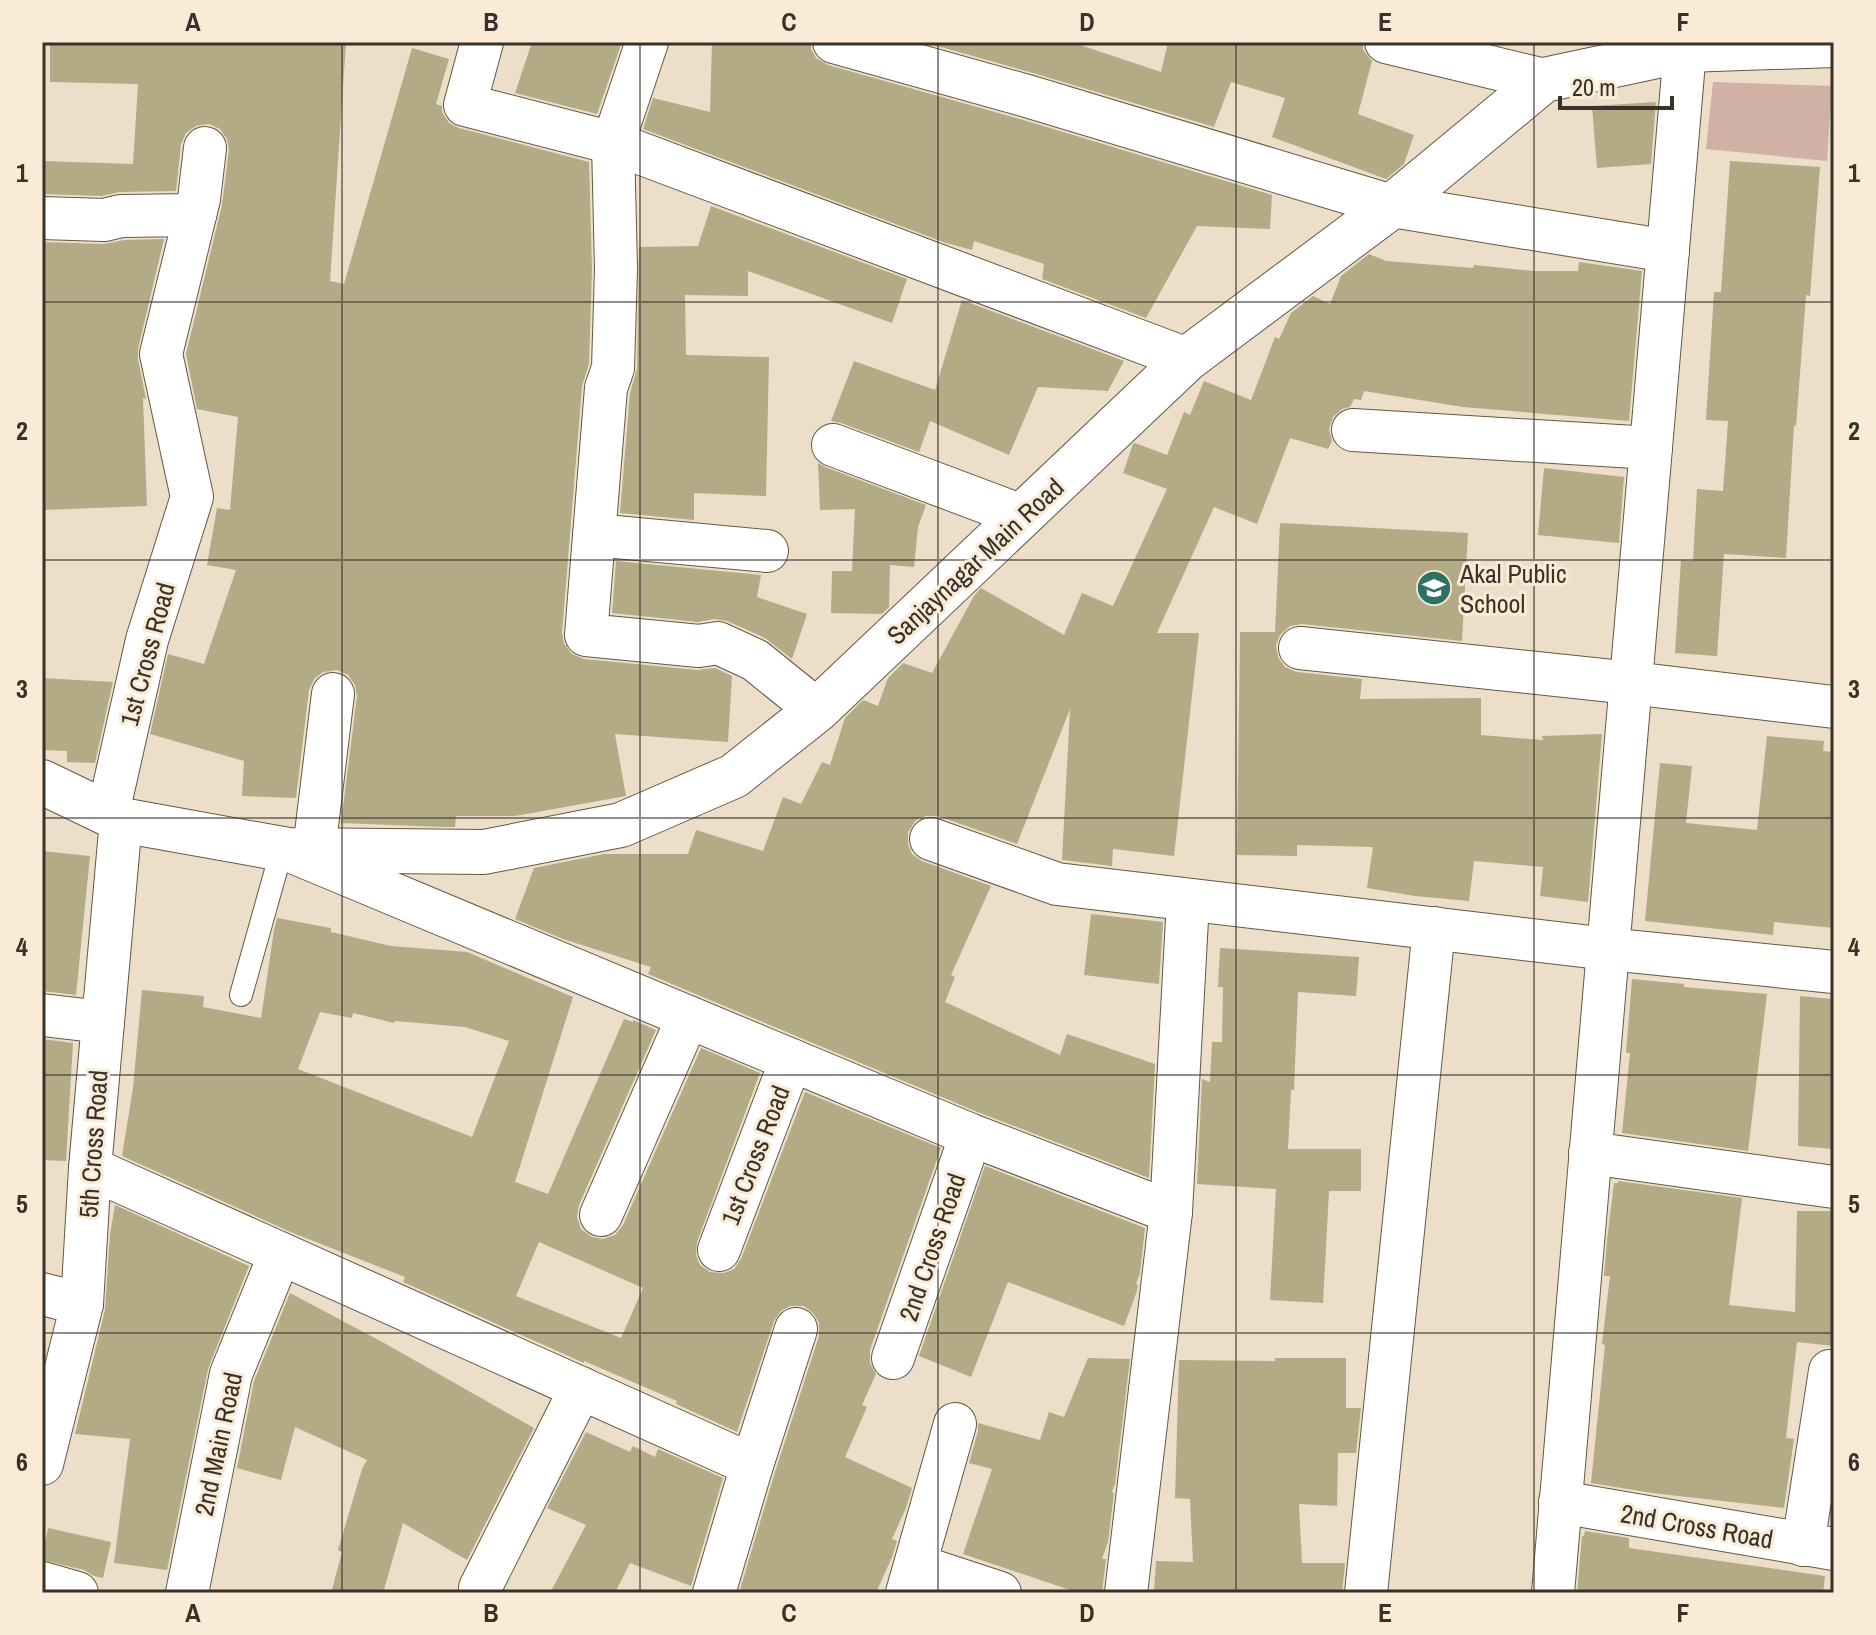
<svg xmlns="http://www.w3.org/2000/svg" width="1876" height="1635" viewBox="0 0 1876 1635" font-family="'Archivo Narrow',sans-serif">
  <rect width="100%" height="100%" fill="#ecdec8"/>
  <polygon fill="#d1b0a5" points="1713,82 1832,86 1827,161 1706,149"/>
  <g fill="#b2ab86" fill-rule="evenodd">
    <polygon points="50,42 346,42 330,281 344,284 412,48 449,59 436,104 442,106 442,112 449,123 459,128 589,162 592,269 589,364 582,386 562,633 564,644 572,654 584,659 697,670 715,668 732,676 728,742 615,734 626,796 515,816 456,816 455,827 443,827 341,823 357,696 355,685 348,675 337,670 323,672 314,679 309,690 296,798 242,796 244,761 150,734 168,654 204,664 236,570 207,565 217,508 230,510 238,417 197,409 186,354 222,205 229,150 227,139 220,129 209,124 196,126 186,133 181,144 176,191 120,192 102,196 42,194 42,161 133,164 138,84 50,82"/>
    <polygon points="532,42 622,42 597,114 515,93"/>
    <polygon points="712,42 811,42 811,49 816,58 828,65 1020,119 1272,195 1270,229 1197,226 1146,318 1042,279 1044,264 974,241 972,250 946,243 643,129 653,98 710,112"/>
    <polygon points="923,42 1071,42 1161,72 1168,42 1363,42 1363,50 1372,61 1358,114 1414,135 1404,164 1386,179 1272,137 1285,98 1231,82 1214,127 1033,73"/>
    <polygon points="1656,102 1651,164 1597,168 1592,106"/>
    <polygon points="1730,161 1820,167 1810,296 1806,295 1796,426 1794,425 1786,558 1724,554 1717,656 1675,653 1681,560 1693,561 1697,489 1723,491 1728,421 1706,420 1714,292 1721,292"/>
    <polygon points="711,206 907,279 892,323 748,271 748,296 685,295 686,355 769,357 766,496 694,493 694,520 620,513 630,393 637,369 639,247 698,246"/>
    <polygon points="164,239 138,349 138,359 146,399 143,398 147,506 42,510 42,242 104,244 124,240"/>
    <polygon points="1369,254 1386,261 1473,268 1474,265 1534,271 1578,271 1579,262 1642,271 1629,421 1463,407 1364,391 1361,400 1354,399 1350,407 1342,409 1333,417 1329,429 1332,441 1328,449 1290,438 1257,524 1214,507 1157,633 1199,633 1174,856 1113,849 1112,866 1062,860 1070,709 1017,844 938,816 926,816 916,820 908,832 908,844 912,854 922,861 991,886 951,975 955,977 945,1002 1060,1055 1067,1034 1155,1064 1149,1178 980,1113 648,974 651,967 563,939 515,919 534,868 604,854 688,854 696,830 763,851 783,797 801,804 822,762 830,765 845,718 863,700 878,706 888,678 903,663 932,673 974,596 981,588 1064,635 1082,593 1113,606 1167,489 1123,473 1133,444 1135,443 1167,455 1184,412 1190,415 1204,381 1251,400 1275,337 1279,339 1291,313 1313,296 1330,304 1341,276"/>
    <polygon points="962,300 1124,361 1108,391 1038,387 1009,455 930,421 919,452 841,423 831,421 854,361 935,390"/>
    <polygon points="818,463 825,467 926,505 918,527 914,567 890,565 889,607 882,614 831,613 832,571 852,571 855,509 820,510"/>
    <polygon points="1544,468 1624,477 1619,543 1538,535"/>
    <polygon points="1280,523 1468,533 1462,641 1302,624 1290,626 1280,635 1276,645 1278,657 1285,667 1297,672 1362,679 1360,699 1481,698 1481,735 1543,740 1542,736 1602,734 1588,902 1540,896 1543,867 1474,861 1469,901 1415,896 1367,888 1373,847 1297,845 1297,856 1237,855 1240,632 1275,632"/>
    <polygon points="616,561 761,575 757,597 807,614 792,659 765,638 727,621 714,619 698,622 612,613"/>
    <polygon points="42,678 113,682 95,763 67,762 67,751 42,750"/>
    <polygon points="1767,736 1824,741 1823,751 1834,752 1834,928 1774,922 1773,935 1645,921 1660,763 1692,766 1686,823 1757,830"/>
    <polygon points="42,851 90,856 76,995 42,991"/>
    <polygon points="1091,914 1163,922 1159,984 1084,975"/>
    <path d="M277 918 331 928V932L391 946 467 952 573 997 515 1182 548 1194 624 1019 633 1022V1020L656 1030 579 1205 577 1217 581 1229 592 1237 603 1239 615 1235 623 1225 701 1048 760 1073 697 1242 696 1255 700 1265 710 1272 724 1273 734 1269 741 1259 805 1092 941 1148 870 1350V1363L876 1374 862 1405 867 1407 845 1457 912 1488 906 1508 892 1539 897 1541 892 1557 876 1593H739L775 1472 819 1336V1323L814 1314 804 1306H790L781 1311 774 1321 737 1432 676 1404 677 1401 584 1361V1363L403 1282 405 1277 293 1233 122 1156 133 1088 142 990 204 996 203 1007 261 1018 274 930ZM320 1012 352 1018 353 1013 394 1023 395 1021 465 1027 509 1041 472 1137 298 1069ZM539 1242 643 1288 621 1338 516 1296Z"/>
    <polygon points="1220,948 1359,957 1356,996 1298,992 1294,1090 1291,1090 1288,1149 1361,1149 1361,1191 1329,1191 1323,1303 1270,1300 1276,1189 1197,1184 1202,1079 1210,1082 1212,1042 1222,1042 1223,987 1218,987"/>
    <polygon points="1632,979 1684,984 1684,987 1767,994 1748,1151 1622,1133 1630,1053 1626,1053"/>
    <polygon points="1800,996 1834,999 1834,1149 1798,1146"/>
    <polygon points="42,1039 73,1043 66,1161 42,1160"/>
    <polygon points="985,1166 1145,1228 1140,1273 1136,1284 1138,1285 1137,1291 1124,1326 1008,1282 971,1377 919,1356"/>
    <polygon points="1618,1181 1742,1198 1729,1305 1795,1312 1797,1211 1834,1211 1834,1346 1797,1342 1786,1438 1794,1439 1784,1508 1652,1493 1591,1483 1605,1345 1602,1344 1610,1276 1604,1276 1607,1240 1614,1183 1618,1183"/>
    <polygon points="115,1205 249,1266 208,1369 167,1570 114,1563 130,1439 75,1434 105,1310 110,1234"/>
    <polygon points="290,1293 386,1344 534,1428 467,1560 403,1523 383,1593 331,1593 342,1552 338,1550 362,1469 367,1460 295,1427 281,1480 237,1468 254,1381"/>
    <polygon points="1088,1358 1130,1359 1115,1484 1112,1492 1114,1493 1108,1542 1102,1559 1106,1559 1102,1593 1079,1593 963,1554 992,1469 969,1463 978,1431 978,1423 1040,1440 1049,1412 1064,1417"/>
    <polygon points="1275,1358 1346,1358 1346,1408 1361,1408 1356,1453 1338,1453 1337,1506 1299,1504 1302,1563 1345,1563 1342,1593 1154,1593 1156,1561 1193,1562 1190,1499 1175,1498 1179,1360 1275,1361"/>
    <polygon points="586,1432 630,1452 633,1446 655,1457 658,1449 723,1478 691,1586 630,1563 615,1593 550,1593 586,1525 547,1508"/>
    <polygon points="48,1528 111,1542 103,1578 94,1576 84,1570 42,1560"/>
    <polygon points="1585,1531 1629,1538 1629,1548 1825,1576 1823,1593 1577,1593 1582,1536 1584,1536"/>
  </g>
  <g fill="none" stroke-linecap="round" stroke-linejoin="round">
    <g stroke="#645845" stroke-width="24">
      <polyline id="service" points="241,995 282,849"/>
    </g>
    <g stroke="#645845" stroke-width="44">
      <g id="minor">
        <polyline points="482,42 465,105 613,143 1187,359"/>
        <polyline points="647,42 613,143 616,269 613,368 606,388 586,635 699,646 718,643 755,660 817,710"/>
        <polyline points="834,42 1027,96 1392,206 1668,251"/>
        <polyline points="1386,42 1544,80"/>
        <polyline points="42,218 104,220 121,216 195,215"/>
        <polyline points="1353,430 1651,448"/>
        <polyline points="833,445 1022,516"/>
        <polyline points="594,535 767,551"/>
        <polyline points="1300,648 1631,683 1834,707"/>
        <polyline points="108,813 147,640 192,497 161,354 199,199 205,148"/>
        <polyline points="931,839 1057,884 1608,949 1834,972"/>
        <polyline points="288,850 971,1135 1171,1212"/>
        <polyline points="314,850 333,694"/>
        <polyline points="42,1015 103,1022"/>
        <polyline points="1590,1153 1834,1187"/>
        <polyline points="90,1168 752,1465"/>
        <polyline points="601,1215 688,1017"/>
        <polyline points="719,1250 791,1060"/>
        <polyline points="42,1294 82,1304"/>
        <polyline points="893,1358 971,1135"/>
        <polyline points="42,1464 82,1304 90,1168 121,820"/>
        <polyline points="1560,1502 1834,1549"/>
        <polyline points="1803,1545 1830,1371 1834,1371"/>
        <polyline points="915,1565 1000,1593"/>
        <polyline points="42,1583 77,1593"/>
        <polyline points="480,1588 581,1388"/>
        <polyline points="187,1593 231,1374 280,1254"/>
        <polyline points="714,1593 752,1465 796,1329"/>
        <polyline points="907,1593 955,1424"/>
        <polyline points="1126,1593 1171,1212 1188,901"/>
        <polyline points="1366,1593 1434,928"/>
        <polyline points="1553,1593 1685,50"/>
      </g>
    </g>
    <g stroke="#645845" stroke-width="46">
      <polyline id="tertiary" points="42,782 121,820 288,850 484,852 621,825 734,776 817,710 1187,359 1392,206 1544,80 1685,50 1834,45"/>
    </g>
    <use href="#service" stroke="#fff" stroke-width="22"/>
    <use href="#minor" stroke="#fff" stroke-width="42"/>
    <use href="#tertiary" stroke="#fff" stroke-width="44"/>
  </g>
  <path fill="none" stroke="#38322a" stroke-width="2" stroke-opacity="0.55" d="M342 42V1593M640 42V1593M938 42V1593M1236 42V1593M1534 42V1593M42 302H1834M42 560H1834M42 818H1834M42 1075H1834M42 1333H1834"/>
  <defs>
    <g id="school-disc" transform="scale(1.8)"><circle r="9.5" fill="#2e7266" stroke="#f9ebd5"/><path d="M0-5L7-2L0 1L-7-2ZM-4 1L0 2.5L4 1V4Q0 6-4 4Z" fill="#fff"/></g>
  </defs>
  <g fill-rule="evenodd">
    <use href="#school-disc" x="1434" y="588"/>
  </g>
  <g text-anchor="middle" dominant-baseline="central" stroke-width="6" stroke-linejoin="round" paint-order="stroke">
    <g font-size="26" fill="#38322a" stroke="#f9ebd5">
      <text transform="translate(975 561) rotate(-43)">Sanjaynagar Main Road</text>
      <text transform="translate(147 654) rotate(-75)">1st Cross Road</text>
      <text transform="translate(93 1144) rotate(-86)">5th Cross Road</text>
      <text transform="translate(755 1155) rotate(-69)">1st Cross Road</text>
      <text transform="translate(932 1247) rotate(-71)">2nd Cross Road</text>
      <text transform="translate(218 1444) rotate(-78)">2nd Main Road</text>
      <text transform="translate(1697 1526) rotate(10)">2nd Cross Road</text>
    </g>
    <g font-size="26" fill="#38322a" stroke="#f9ebd5" text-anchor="start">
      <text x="1460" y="573">Akal Public<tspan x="1460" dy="30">School</tspan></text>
    </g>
  </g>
  <rect width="1876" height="1635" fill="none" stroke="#f9ebd5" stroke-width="88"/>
  <path d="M1560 96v12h112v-12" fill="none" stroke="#38322a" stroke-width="4"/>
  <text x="1572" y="96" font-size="24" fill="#38322a" stroke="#f9ebd5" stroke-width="6" paint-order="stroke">20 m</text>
  <rect x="44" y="44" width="1788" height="1547" fill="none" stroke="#38322a" stroke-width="3"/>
  <g font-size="26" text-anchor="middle" font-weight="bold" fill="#38322a">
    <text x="193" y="31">A</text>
    <text x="491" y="31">B</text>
    <text x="789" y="31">C</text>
    <text x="1087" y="31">D</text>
    <text x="1385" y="31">E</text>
    <text x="1683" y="31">F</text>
    <text x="22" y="182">1</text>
    <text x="1854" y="182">1</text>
    <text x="22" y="440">2</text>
    <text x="1854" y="440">2</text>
    <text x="22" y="698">3</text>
    <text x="1854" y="698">3</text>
    <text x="22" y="956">4</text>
    <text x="1854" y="956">4</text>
    <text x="22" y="1213">5</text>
    <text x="1854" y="1213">5</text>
    <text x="22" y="1471">6</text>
    <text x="1854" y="1471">6</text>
    <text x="193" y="1622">A</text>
    <text x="491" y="1622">B</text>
    <text x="789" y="1622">C</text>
    <text x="1087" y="1622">D</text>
    <text x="1385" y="1622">E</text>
    <text x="1683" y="1622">F</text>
  </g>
</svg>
